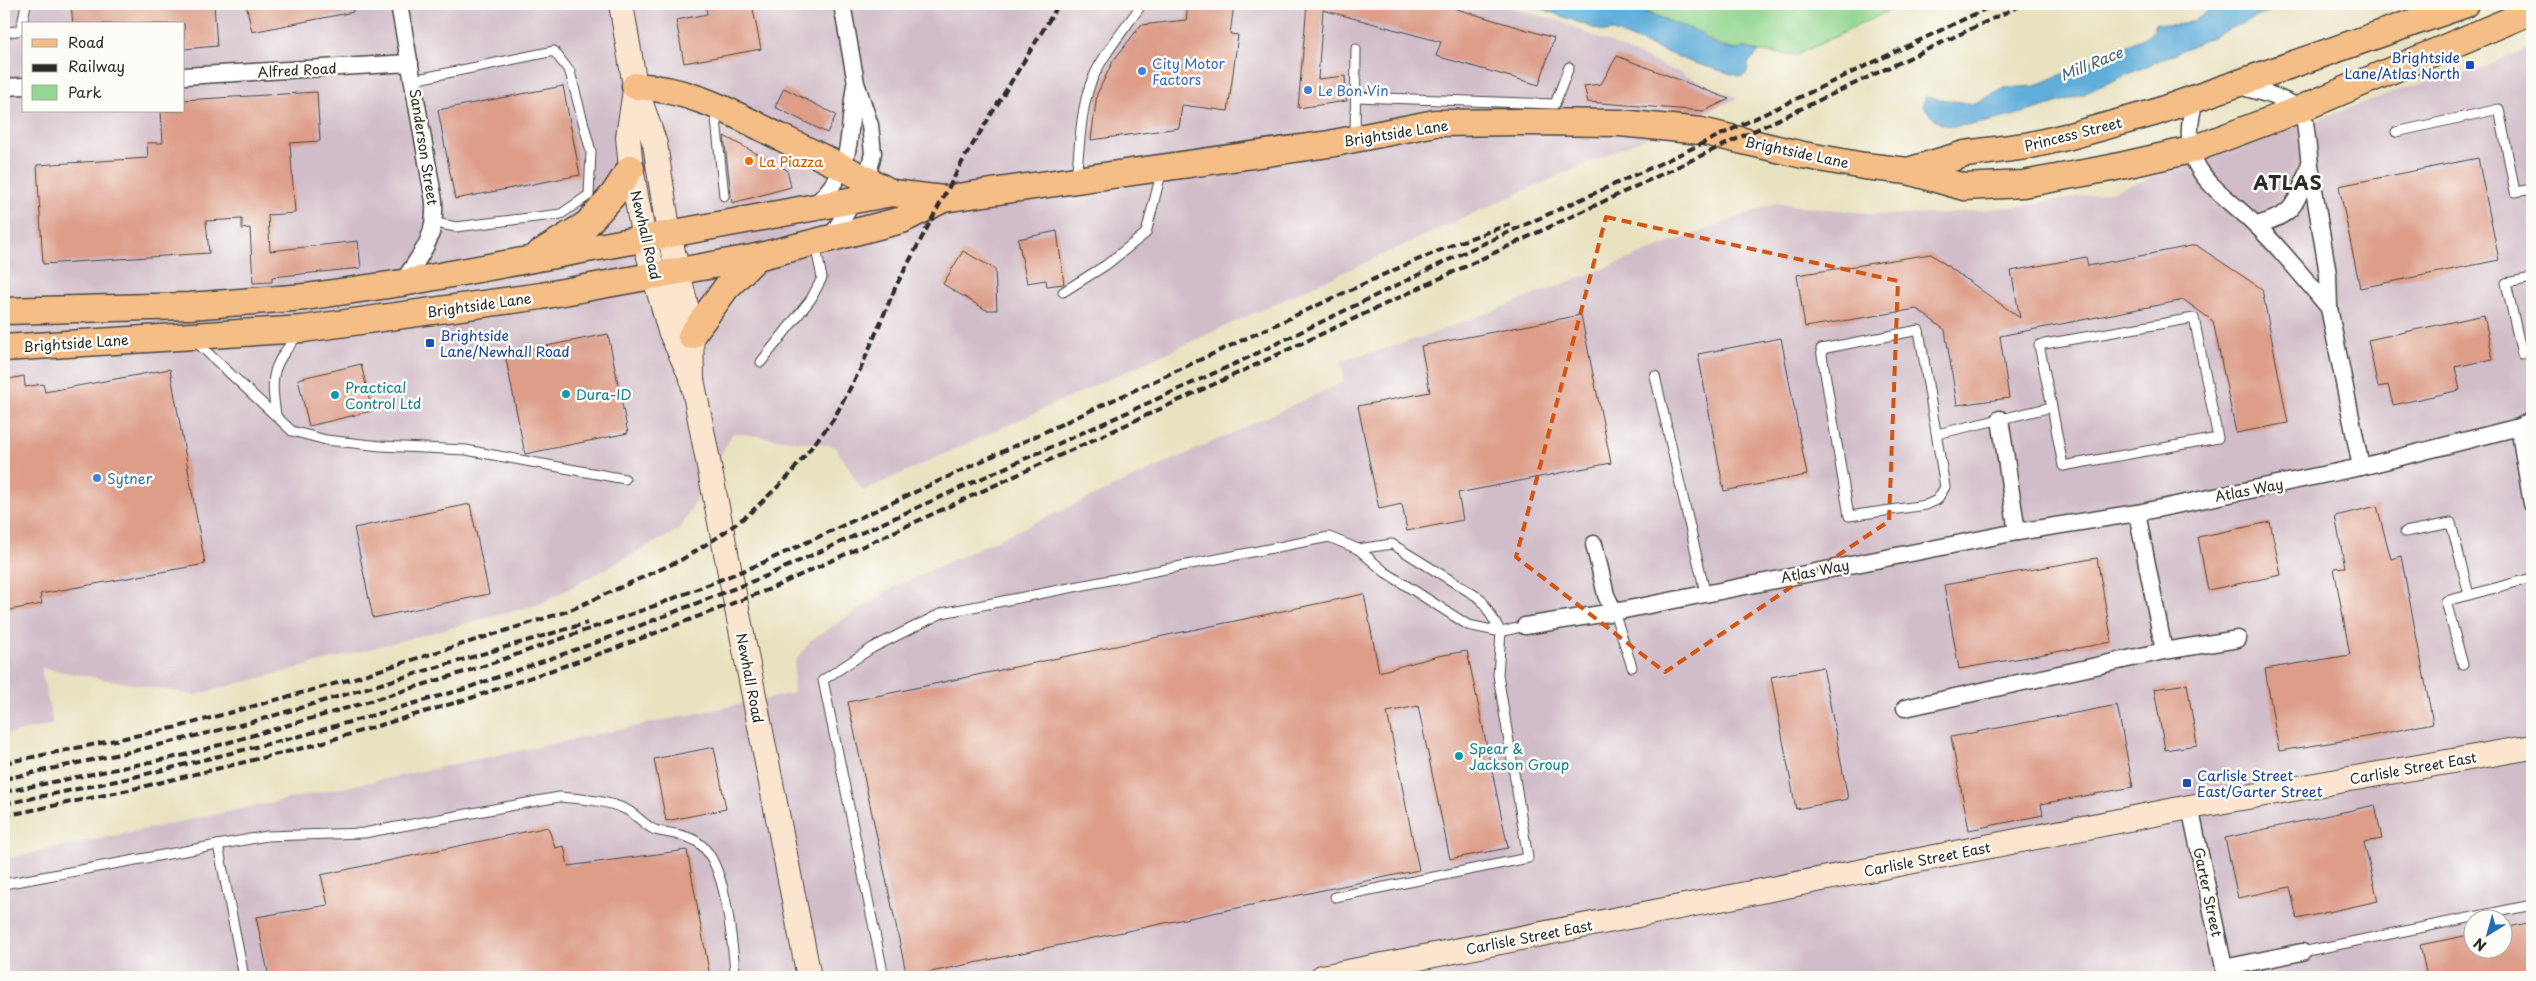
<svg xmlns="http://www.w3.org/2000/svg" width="2536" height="981" viewBox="0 0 2536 981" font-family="'Playpen Sans',sans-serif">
  <rect width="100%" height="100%" fill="#fdfcf7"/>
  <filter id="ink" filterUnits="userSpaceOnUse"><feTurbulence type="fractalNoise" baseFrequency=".02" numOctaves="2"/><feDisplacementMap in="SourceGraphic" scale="10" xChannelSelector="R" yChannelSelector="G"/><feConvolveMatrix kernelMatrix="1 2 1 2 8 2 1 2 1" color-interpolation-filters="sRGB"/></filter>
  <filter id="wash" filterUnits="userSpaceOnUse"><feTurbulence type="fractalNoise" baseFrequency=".0096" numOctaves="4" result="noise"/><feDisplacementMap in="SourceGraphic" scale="20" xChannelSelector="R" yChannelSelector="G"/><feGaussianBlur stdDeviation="1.12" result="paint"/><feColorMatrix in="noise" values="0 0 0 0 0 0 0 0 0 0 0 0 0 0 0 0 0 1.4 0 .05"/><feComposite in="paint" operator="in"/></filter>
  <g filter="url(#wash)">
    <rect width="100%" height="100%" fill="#e9e2c1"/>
    <g fill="#d1bdc9" fill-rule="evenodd">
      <path d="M4 4H1448L1468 10 1470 4H1499L1559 21 1738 98 1496 203 863 491 835 446 733 433 680 529 540 604 195 695 41 668 53 724 4 735ZM24 24H184V111H24Z"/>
      <path d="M2532 46V977H4V859L793 693 795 662 811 640 896 586 1344 382 1341 361 1427 336 1775 203 1883 215 1938 214 2020 206 2110 192 2411 86 2477 70ZM2474 918H2504V948H2474Z"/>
    </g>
    <polygon fill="#93d790" stroke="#5f815e" points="1622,4 1903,4 1797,55 1759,52 1744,47 1740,50 1730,49 1660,17"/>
    <g fill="#61adda" stroke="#466c82">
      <path d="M1529 4H1622L1704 34 1706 40C1717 44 1733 55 1744 47L1759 52 1748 63 1747 73 1742 77 1691 62 1613 31 1604 32Z"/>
      <path d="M2221 4H2286L2079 96C2052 104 1964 134 1941 124 1938 123 1925 109 1923 105L1925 97 1975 104 2004 88 2035 86 2148 36 2154 31 2156 23C2168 25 2182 26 2193 21 2204 16 2210 7 2221 4Z"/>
    </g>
    <g id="blocks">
      <g fill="#dd9d89">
        <polygon points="99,4 214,4 217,46 184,49 184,24 73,24 71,5"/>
        <polygon points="246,4 352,4 353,12 252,32"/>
        <polygon points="705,4 752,4 761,49 684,63 676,20 707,14"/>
        <polygon points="1188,4 1234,4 1230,34 1238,35 1228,111 1182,105 1179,128 1091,140 1097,94 1113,61 1141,25 1186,20"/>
        <polygon points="1307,4 1440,4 1554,38 1539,85 1436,56 1441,42 1323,10 1318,79 1345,76 1347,101 1298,108"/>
        <polygon points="1617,56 1729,99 1704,111 1588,102 1584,86 1601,84"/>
        <polygon points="563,86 580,175 455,199 438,110"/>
        <polygon points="784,88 836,115 827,133 775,107"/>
        <polygon points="317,92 320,141 290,143 295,213 268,215 270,251 358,241 361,268 272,277 272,282 253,283 250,228 242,229 242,219 206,221 209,253 43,264 37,165 148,158 147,143 163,143 161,111 184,111 184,100"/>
        <polygon points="724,136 787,170 791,187 732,203"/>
        <polygon points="2478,158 2499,260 2360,288 2339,186"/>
        <polygon points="1057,231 1064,284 1047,286 1046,280 1027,283 1018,239"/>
        <polygon points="2196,245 2262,289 2288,423 2236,433 2213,321 2184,300 2000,336 2009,398 1957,405 1945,330 1917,309 1805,327 1797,275 1931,254 2020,318 2011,271 2086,257 2088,266"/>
        <polygon points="963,251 995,269 997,310 986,310 943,284"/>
        <polygon points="1581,315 1611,463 1458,493 1463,520 1407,531 1402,504 1379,509 1358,406 1430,392 1421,346"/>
        <polygon points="2484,315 2493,359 2455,367 2460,390 2393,405 2388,385 2378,387 2368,340"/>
        <polygon points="608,334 628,433 525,454 505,354"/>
        <polygon points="1781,338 1807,475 1724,491 1698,354"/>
        <polygon points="361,364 372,411 309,426 298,379"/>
        <polygon points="170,369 205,564 40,594 42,604 4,611 4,380 24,376 25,387 43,384 45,392"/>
        <polygon points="470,504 489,594 373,618 354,528"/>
        <polygon points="2377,506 2391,559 2401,556 2433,723 2366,737 2279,751 2265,669 2350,655 2334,568 2345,567 2335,516"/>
        <polygon points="2270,522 2281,575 2208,590 2198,537"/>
        <polygon points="2097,558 2112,642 1959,669 1944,585"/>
        <polygon points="1364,594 1379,672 1438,656 1467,651 1508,848 1450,859 1418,706 1387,712 1419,870 907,977 848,702"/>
        <polygon points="1823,667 1848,799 1796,809 1771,677"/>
        <polygon points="2187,684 2197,745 2165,750 2154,689"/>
        <polygon points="2117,705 2133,787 2041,804 2043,815 1969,830 1951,737"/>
        <polygon points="714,747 726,809 666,821 654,759"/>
        <polygon points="2375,805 2382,839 2364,842 2378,901 2297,919 2290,887 2238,898 2225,838"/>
        <polygon points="548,827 555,848 564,846 568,866 687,850 710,977 269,977 256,917 328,905 321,875"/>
        <polygon points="2532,922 2532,977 2427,977 2420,945 2474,934 2474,948 2504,948 2504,928"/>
      </g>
    </g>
  </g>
  <g filter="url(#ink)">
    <use href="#blocks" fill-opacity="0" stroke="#484642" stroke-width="1"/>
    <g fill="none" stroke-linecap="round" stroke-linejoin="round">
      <g stroke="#484642" stroke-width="11">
        <g id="lane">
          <polyline points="4,33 21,30 26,4"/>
          <polyline points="413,80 554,51 570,72 591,152 589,195 561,214 456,227 436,223"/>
          <polyline points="1356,97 1555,104 1569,67"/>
          <polyline points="715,110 724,196"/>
          <polyline points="2396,132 2499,109 2515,192 2532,189"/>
          <polyline points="1355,136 1356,49"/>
          <path d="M1076 177C1080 147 1080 114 1090 85 1101 56 1125 29 1142 4"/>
          <polyline points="1063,292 1106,265 1146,233 1162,170"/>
          <polygon points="1919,330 1945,487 1937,500 1926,505 1849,516 1821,349"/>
          <polyline points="195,341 292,431 326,440 381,446 466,450 625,479"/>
          <polyline points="2522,354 2506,283 2532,278"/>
          <polyline points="761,362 811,299 822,278 815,243"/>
          <polyline points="1655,376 1705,592"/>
          <path d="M276 415C270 374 272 366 299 334"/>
          <polyline points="1937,434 2052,407 2039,345 2194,318 2218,438 2063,466 2052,407"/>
          <polyline points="2405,532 2451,523 2469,595 2532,578"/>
          <polyline points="1614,612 1632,667"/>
          <polyline points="2463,665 2446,601 2469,595"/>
          <polyline points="218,845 244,977"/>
          <path d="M4 884 267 836 364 833 559 797C581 799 607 800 627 810 637 815 645 826 655 830 669 834 683 833 696 841 728 860 731 942 736 977"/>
          <polyline points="1335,897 1528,858 1498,675 1501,632 1481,599 1392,544 1358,549"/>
          <polyline points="2302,952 2532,905"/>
          <polyline points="884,977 823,680 872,648 942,613 1329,537 1358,549 1385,572 1468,625 1501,632 1525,626"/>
        </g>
      </g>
      <g stroke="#484642" stroke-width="19">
        <g id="street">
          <path d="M399 4 434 201C436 240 422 252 402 283"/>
          <polyline points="184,76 410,63"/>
          <polyline points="4,87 24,86"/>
          <path d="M2195 100C2174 174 2218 186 2261 230 2286 255 2307 281 2329 308"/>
          <path d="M814 206C857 165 846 139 855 85"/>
          <path d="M2256 225C2294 215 2296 205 2308 169"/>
          <polyline points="831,237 867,179 873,153 870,125 856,83 842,4"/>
          <polyline points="2000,419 2017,532"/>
          <polyline points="2519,427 2532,504"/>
          <polyline points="2361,467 2519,427 2532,420"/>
          <polyline points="2137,513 2164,651 2238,639"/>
          <polyline points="1594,544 1606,595 1614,612"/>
          <polyline points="1525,626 1614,612 2017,532 2137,513 2361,467 2329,308 2328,274 2310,165 2305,122 2300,109 2292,104 2271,95 2236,85"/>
          <polyline points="1905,708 2164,651"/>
          <polyline points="2190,807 2226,977"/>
          <polyline points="2224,968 2302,952"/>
        </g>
      </g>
      <g stroke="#484642" stroke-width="26">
        <g id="secondary">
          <polyline points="621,4 635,86 655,144 669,235 691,326 692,379 809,977"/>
          <polyline points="635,90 628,137 631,168 644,239 670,331 689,372"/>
          <polyline points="1322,977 2190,807 2532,747"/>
        </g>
      </g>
      <g stroke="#484642" stroke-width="29">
        <g id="primary">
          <path d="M635 86C692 89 732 113 782 138 819 156 856 173 892 193"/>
          <polyline points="1908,171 1965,154 2026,146 2070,136 2153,113 2466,4"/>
          <polyline points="540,253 587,224 613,195 631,168"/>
          <polyline points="4,311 189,306 305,297 402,283 892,193 943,199 1329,144 1435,123 1523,122 1620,123 1701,131 1803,155 1864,166 1908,171 1964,187 2023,184 2111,168 2191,150 2300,109 2532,11"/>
          <polyline points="691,336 726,288 757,257"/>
          <polyline points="4,348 303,329 541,296 757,257 902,220 943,199"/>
        </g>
      </g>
      <use href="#lane" stroke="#fff" stroke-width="9"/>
      <use href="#street" stroke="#fff" stroke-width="16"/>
      <use href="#secondary" stroke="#fbe5cf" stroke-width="24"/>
      <use href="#primary" stroke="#f6be87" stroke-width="26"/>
      <g stroke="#2b2b2b" stroke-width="4" stroke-dasharray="8 4" stroke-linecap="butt">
        <polyline points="4,763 178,727 348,680 568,611 681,560 718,537 749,514 788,477 833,420 861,368 896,286 965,157 1059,4"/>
        <polyline points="4,779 138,750 252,722 587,623"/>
        <polyline points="4,792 185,755 354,706 487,665 657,605 760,564 1387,273 1457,243 1510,224"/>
        <polyline points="4,804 126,779 304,735 464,689 603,640 766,576 1243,360 1467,251 1657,165 1996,4"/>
        <polyline points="4,816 129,790 307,747 471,698 616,648 770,589 1249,368 2024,4"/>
      </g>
    </g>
  </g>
  <path fill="none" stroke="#d5540f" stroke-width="4" stroke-dasharray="10 6" stroke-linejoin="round" d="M1606 217 1898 281 1889 521 1665 672 1516 557Z"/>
  <g fill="#1a4fb4" stroke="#fdfcf7" stroke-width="2">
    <rect x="2465" y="60" width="10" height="10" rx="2.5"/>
    <rect x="425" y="338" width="10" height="10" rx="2.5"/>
    <rect x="2182" y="778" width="10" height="10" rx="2.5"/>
  </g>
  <g fill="#3f7fe0" stroke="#fdfcf7" stroke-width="2">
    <circle cx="1142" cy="71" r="5"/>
    <circle cx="1308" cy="90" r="5"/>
    <circle cx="97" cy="478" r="5"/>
  </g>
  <circle fill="#e8710a" stroke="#fdfcf7" stroke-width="2" cx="749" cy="161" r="5"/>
  <g fill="#0f9aa8" stroke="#fdfcf7" stroke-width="2">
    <circle cx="566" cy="394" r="5"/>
    <circle cx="335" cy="395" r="5"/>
    <circle cx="1459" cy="756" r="5"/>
  </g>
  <g text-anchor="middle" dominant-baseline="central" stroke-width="5" stroke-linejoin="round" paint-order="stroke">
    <g font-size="14" fill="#164399" stroke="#fdfcf7" text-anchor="start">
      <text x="2460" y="57" text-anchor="end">Brightside<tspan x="2460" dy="16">Lane/Atlas North</tspan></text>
      <text x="440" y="335">Brightside<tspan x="440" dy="16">Lane/Newhall Road</tspan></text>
      <text x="2197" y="775">Carlisle Street<tspan x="2197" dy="16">East/Garter Street</tspan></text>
    </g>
    <g font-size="14" fill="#366cbe" stroke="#fdfcf7" text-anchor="start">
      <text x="1152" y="63">City Motor<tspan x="1152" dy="16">Factors</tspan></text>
      <text x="1318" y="90">Le Bon Vin</text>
      <text x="107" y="478">Sytner</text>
    </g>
    <g font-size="14" fill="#2b2b2b" stroke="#fdfcf7">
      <text transform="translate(297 70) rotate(-3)">Alfred Road</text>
      <text transform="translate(1396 133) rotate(-9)">Brightside Lane</text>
      <text transform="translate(2073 134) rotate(-14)">Princess Street</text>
      <text transform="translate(424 147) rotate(81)">Sanderson Street</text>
      <text transform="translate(1797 152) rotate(12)">Brightside Lane</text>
      <text transform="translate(646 235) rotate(77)">Newhall Road</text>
      <text transform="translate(479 305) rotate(-8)">Brightside Lane</text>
      <text transform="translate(76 343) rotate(-4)">Brightside Lane</text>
      <text transform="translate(2249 490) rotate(-11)">Atlas Way</text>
      <text transform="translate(1815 571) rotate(-11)">Atlas Way</text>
      <text transform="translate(750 678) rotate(79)">Newhall Road</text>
      <text transform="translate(2413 768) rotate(-10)">Carlisle Street East</text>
      <text transform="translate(1927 859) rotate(-11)">Carlisle Street East</text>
      <text transform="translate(2208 892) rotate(78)">Garter Street</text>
      <text transform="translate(1529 937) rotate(-11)">Carlisle Street East</text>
    </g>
    <g font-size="14" fill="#c56008" stroke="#fdfcf7" text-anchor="start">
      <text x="759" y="161">La Piazza</text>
    </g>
    <g font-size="14" fill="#0d838f" stroke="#fdfcf7" text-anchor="start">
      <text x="345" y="387">Practical<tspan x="345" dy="16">Control Ltd</tspan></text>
      <text x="576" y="394">Dura-ID</text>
      <text x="1469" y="748">Spear &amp;<tspan x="1469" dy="16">Jackson Group</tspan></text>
    </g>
    <g font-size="15" font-style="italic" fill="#415f71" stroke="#fdfcf7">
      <text transform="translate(2091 63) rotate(-22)">Mill Race</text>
    </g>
    <g font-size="19" font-weight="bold" letter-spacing="1" fill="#2b2b2b" stroke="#fdfcf7">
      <text x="2288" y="182">ATLAS</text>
    </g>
  </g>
  <rect width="2536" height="981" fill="none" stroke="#fdfcf7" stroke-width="20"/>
  <rect x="22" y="22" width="162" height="90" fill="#fdfcf7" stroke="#a9a8a5"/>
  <rect x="32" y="39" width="25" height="8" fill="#f6be87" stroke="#a9a8a5"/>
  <text x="68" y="48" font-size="15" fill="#2b2b2b">Road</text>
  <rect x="32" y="64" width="25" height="8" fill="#2b2b2b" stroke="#a9a8a5"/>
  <text x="68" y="72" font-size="15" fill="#2b2b2b">Railway</text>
  <rect x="32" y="85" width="25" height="15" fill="#93d790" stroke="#a9a8a5"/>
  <text x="68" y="98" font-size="15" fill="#2b2b2b">Park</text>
  <g transform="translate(2488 934) rotate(217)"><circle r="24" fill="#fdfcf7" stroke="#a9a8a5"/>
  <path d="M0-4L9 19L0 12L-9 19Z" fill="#1f6fb2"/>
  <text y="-8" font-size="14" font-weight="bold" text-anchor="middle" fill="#2b2b2b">N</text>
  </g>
</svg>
